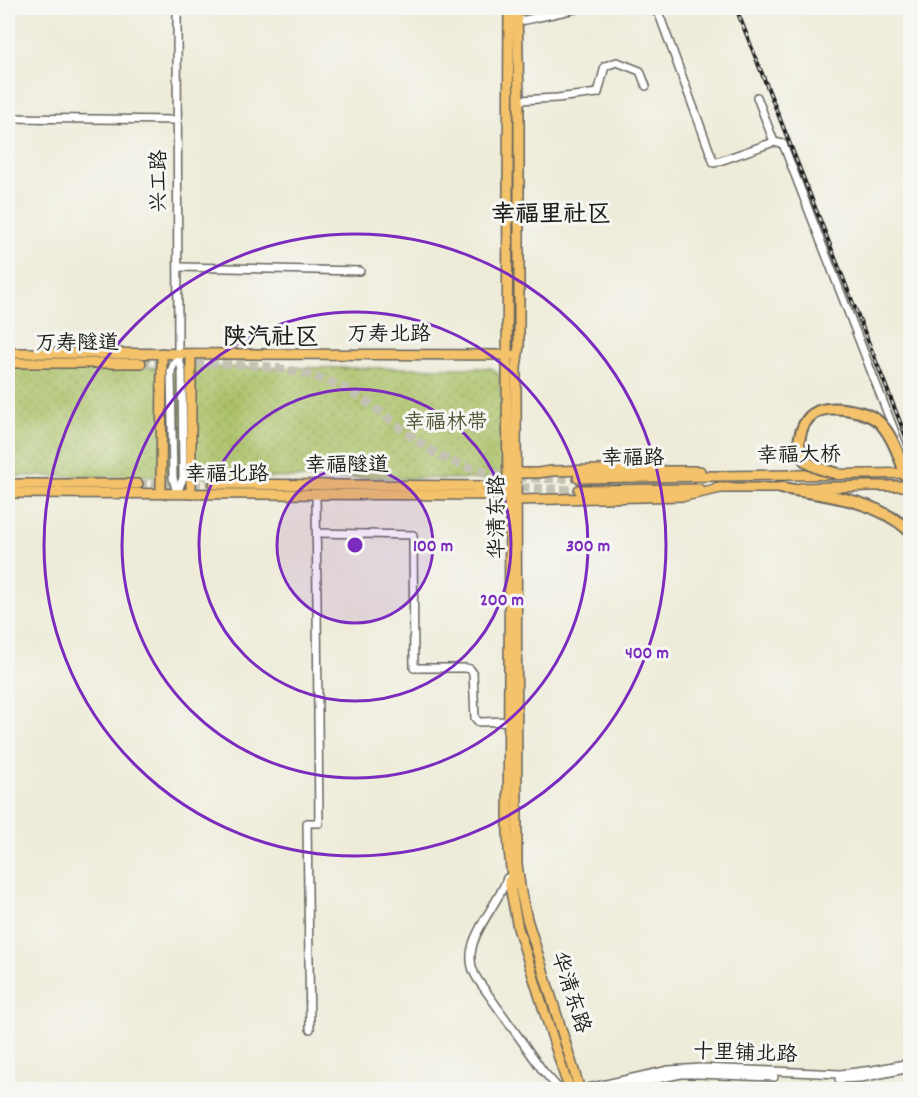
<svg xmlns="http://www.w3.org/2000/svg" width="918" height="1097" viewBox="0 0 918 1097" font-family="Dekko,'LXGW WenKai TC',sans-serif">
  <defs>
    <pattern id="grass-dots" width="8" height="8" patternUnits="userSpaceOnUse" patternTransform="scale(1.5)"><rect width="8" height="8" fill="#a9bf64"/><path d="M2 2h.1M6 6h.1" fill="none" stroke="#899a52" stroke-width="1.8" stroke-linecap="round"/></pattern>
  </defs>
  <rect width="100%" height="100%" fill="#f6f6f2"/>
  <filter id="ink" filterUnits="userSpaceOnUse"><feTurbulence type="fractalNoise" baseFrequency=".0167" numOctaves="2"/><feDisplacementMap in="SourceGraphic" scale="12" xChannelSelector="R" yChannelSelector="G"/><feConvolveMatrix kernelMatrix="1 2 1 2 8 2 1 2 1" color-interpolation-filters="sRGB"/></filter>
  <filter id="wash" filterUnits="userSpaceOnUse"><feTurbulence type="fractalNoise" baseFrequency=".008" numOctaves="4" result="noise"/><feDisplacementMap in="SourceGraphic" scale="24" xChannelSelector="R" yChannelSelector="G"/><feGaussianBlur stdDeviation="1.35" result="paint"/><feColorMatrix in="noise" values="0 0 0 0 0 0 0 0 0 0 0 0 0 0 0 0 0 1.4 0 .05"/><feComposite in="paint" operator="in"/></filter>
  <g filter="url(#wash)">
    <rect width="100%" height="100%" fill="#eeebd8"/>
    <polygon fill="url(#grass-dots)" stroke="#626e40" stroke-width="1.5" points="8,367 492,368 500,376 503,473 494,479 8,476"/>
  </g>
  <g filter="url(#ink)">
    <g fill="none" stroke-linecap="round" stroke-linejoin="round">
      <g stroke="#c4c2b2" stroke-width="9" stroke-dasharray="9 4.5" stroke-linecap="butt">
        <path d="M141 363C206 363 273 359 335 384 371 399 399 430 432 451 475 477 529 480 578 478"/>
        <polyline points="138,484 214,484"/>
        <polyline points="480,486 579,490"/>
      </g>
      <g stroke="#66645e" stroke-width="10">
        <g id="minor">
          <polyline points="177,8 178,354 182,371 183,478 177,493"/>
          <polyline points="650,8 659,14 714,163 774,142 783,144 901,448"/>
          <polyline points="516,22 580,8"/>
          <polyline points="757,97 774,142"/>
          <polyline points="519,100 557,98 598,93 605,66 617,62 640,71 646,86"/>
          <polyline points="8,118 177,120"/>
          <polyline points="178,267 360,271"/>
          <polyline points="177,493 173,478 171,371 178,354"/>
          <polyline points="317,533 413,535 414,668 466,668 470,669 473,673 475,718 479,722 509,721"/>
          <path d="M507 878C497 910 454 945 478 980L543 1071 560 1090"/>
          <polyline points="310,1029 307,823 319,823 316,494"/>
          <polyline points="839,1079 861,1078 910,1068"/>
          <polyline points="579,1090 669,1070 701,1068 840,1074 873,1070 910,1063"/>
          <polyline points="604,1090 681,1074 698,1074 774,1077"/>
        </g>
      </g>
      <g stroke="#66645e" stroke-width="12">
        <g id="major">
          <polyline points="509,8 507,376 508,495 510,514 508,832 509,850 513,886"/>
          <polyline points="517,8 519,100 519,346 516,368 517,864 521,893 527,919 580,1090"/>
          <polyline points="8,353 512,355"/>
          <polyline points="8,363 141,363"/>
          <polyline points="513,473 538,473 552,471 644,469 666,471 700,471"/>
          <polyline points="578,478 870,474"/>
          <polyline points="8,484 138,484"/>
          <polyline points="214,484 480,486"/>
          <polyline points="716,488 786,488"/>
          <polyline points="800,488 870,486"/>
          <polyline points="579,490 699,489"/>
          <polyline points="8,493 508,495 517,500 685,496 721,488"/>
          <polyline points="161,493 162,353"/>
          <polyline points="191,494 191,354"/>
          <polyline points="509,881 518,928 565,1077 571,1090"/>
        </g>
      </g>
      <g stroke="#66645e" stroke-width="14">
        <path id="highway" d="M781 488C827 495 874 499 910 531"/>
      </g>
      <use href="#minor" stroke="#fff" stroke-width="7"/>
      <use href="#major" stroke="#f3c26a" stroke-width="9"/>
      <use href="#highway" stroke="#f3c26a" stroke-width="10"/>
      <g stroke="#1c1c1c" stroke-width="4">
        <polyline id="rail" points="736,8 910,447"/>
      </g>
      <use href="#rail" stroke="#f6f6f2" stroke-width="1.5" stroke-dasharray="4.5" stroke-linecap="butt"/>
      <g stroke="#66645e" stroke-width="12" stroke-linecap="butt">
        <g id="major-bridge">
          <polyline points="870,474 910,473"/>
          <polyline points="870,486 910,486"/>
        </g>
      </g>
      <g stroke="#66645e" stroke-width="14" stroke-linecap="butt">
        <path id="highway-bridge" d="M838 474C829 471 816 469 808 463 793 452 799 424 813 414 828 403 869 410 881 424 895 439 903 468 910 487"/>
      </g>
      <use href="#major-bridge" stroke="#f3c26a" stroke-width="9"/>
      <use href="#highway-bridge" stroke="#f3c26a" stroke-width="10"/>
    </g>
  </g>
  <circle cx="355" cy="545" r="78" fill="#7b2cbf" fill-opacity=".12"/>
  <g fill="none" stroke="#7b2cbf" stroke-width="3">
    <circle cx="355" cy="545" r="78"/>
    <circle cx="355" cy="545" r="156"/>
    <circle cx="355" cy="545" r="233"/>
    <circle cx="355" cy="545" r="311"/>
  </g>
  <g text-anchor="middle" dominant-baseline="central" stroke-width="6" stroke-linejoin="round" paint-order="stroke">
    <g font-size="21" fill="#1c1c1c" stroke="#f6f6f2">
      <text transform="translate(161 181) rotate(-90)">兴工路</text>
      <text x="389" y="336">万寿北路</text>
      <text x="77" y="345">万寿隧道</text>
      <text transform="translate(799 457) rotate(-1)">幸福大桥</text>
      <text x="633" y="460">幸福路</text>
      <text x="347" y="467">幸福隧道</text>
      <text x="227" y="476">幸福北路</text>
      <text transform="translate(499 517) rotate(-90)">华清东路</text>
      <text transform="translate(569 993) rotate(72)">华清东路</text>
      <text transform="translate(745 1055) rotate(2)">十里铺北路</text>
    </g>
    <g font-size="21" fill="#4d5535" stroke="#f6f6f2">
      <text x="446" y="424">幸福林带</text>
    </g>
    <g font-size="24" font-weight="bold" fill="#1c1c1c" stroke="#f6f6f2">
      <text x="551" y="216">幸福里社区</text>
      <text x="271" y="339">陕汽社区</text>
    </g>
  </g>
  <circle cx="355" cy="545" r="9" fill="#7b2cbf" stroke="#f6f6f2" stroke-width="3"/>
  <g font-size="18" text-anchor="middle" font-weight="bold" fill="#7b2cbf" stroke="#f6f6f2" stroke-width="6" stroke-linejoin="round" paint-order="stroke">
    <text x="433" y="551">100 m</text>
    <text x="588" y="551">300 m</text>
    <text x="502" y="605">200 m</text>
    <text x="647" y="658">400 m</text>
  </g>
  <rect width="918" height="1097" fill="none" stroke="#f6f6f2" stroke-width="30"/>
</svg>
